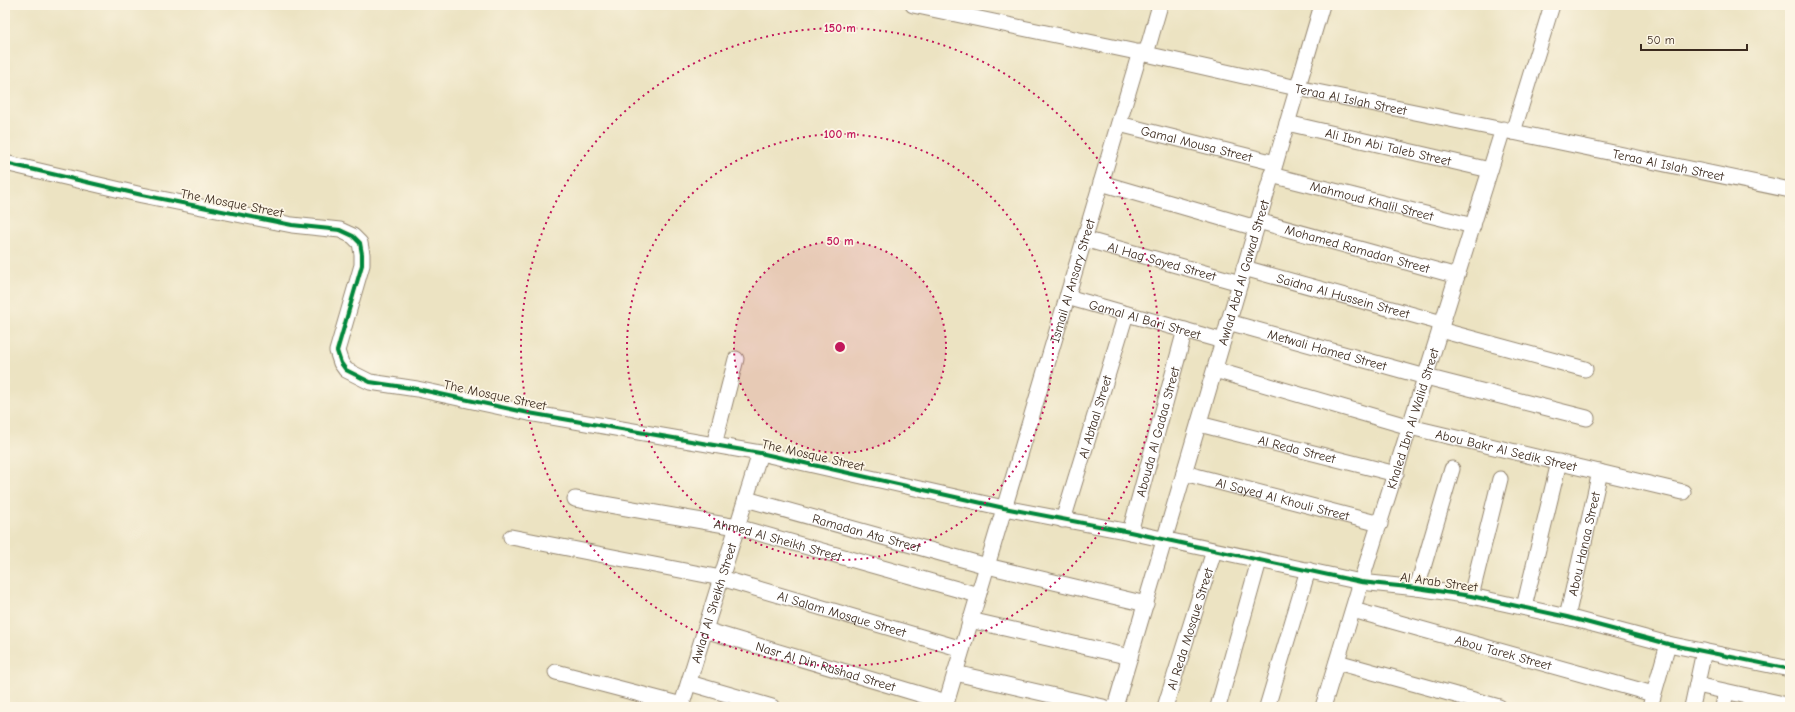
<svg xmlns="http://www.w3.org/2000/svg" width="1795" height="712" viewBox="0 0 1795 712" font-family="'Comic Neue',sans-serif">
  <rect width="100%" height="100%" fill="#fcf5e5"/>
  <filter id="ink" filterUnits="userSpaceOnUse"><feTurbulence type="fractalNoise" baseFrequency=".025" numOctaves="2"/><feDisplacementMap in="SourceGraphic" scale="8" xChannelSelector="R" yChannelSelector="G"/><feConvolveMatrix kernelMatrix="1 2 1 2 8 2 1 2 1" color-interpolation-filters="sRGB"/></filter>
  <filter id="wash" filterUnits="userSpaceOnUse"><feTurbulence type="fractalNoise" baseFrequency=".012" numOctaves="4" result="noise"/><feDisplacementMap in="SourceGraphic" scale="16" xChannelSelector="R" yChannelSelector="G"/><feGaussianBlur stdDeviation="0.9" result="paint"/><feColorMatrix in="noise" values="0 0 0 0 0 0 0 0 0 0 0 0 0 0 0 0 0 1.4 0 .05"/><feComposite in="paint" operator="in"/></filter>
  <g filter="url(#wash)">
    <rect width="100%" height="100%" fill="#ece3c2"/>
  </g>
  <g filter="url(#ink)">
    <g fill="none" stroke-linecap="round" stroke-linejoin="round">
      <g stroke="#948670" stroke-width="17">
        <g id="minor">
          <path id="s1" d="M913 5 1146 54 1297 88 1513 132 1790 190"/>
          <polyline points="1146,54 1160,5"/>
          <path id="s2" d="M1287 123 1490 170"/>
          <path id="s3" d="M1119 124 1275 163"/>
          <polyline points="1513,132 1552,5"/>
          <polyline points="5,163 142,195 292,225 340,230 353,236 360,243 362,254 362,265 337,351 341,363 346,370 370,382 417,389 529,413 760,453 1004,508 1130,532 1361,582 1417,588 1471,596 1567,617 1668,644 1790,669"/>
          <path id="s4" d="M1271 175 1473 226"/>
          <polyline points="1101,183 1256,228"/>
          <path id="s5" d="M1258 221 1457 276"/>
          <path id="s6" d="M1084 239 1240 283"/>
          <path id="s7" d="M1244 268 1442 323"/>
          <path id="s8" d="M1067 297 1223 341"/>
          <path id="s9" d="M1228 322 1426 377 1587 418"/>
          <polyline points="1440,330 1585,369"/>
          <path id="s10" d="M1215 370 1410 427 1683 492"/>
          <path id="s11" d="M1199 424 1396 474"/>
          <polyline points="714,445 736,359"/>
          <path id="s12" d="M1184 473 1380 524"/>
          <path id="s13" d="M575 499 737 527 978 595"/>
          <path id="s14" d="M746 499 987 566 1146 604"/>
          <path id="s15" d="M1063 520 1126 314"/>
          <path id="s16" d="M1130 532 1185 330"/>
          <path id="s17" d="M511 537 721 578 962 649"/>
          <polyline points="1417,588 1452,469"/>
          <polyline points="1471,596 1500,479"/>
          <polyline points="1524,607 1559,462"/>
          <path id="s18" d="M1353 610 1653 694"/>
          <path id="s19" d="M1567 617 1600 472"/>
          <polyline points="970,620 1130,657"/>
          <path id="s20" d="M705 630 946 702"/>
          <polyline points="1337,662 1499,707"/>
          <polyline points="556,672 682,705"/>
          <polyline points="955,673 1103,707"/>
          <polyline points="689,683 772,707"/>
          <polyline points="1697,685 1779,703 1782,707"/>
          <path id="s21" d="M681 707 760 453"/>
          <path id="s22" d="M945 707 1140 52"/>
          <path id="s23" d="M1115 707 1322 5"/>
          <path id="s24" d="M1165 707 1214 551"/>
          <polyline points="1218,707 1259,561"/>
          <polyline points="1267,707 1308,570"/>
          <path id="s25" d="M1323 707 1361 582 1503 129"/>
          <polyline points="1650,707 1668,644"/>
          <polyline points="1692,707 1704,651"/>
          <polyline points="1723,707 1726,692"/>
        </g>
      </g>
      <use href="#minor" stroke="#fff" stroke-width="15"/>
      <g stroke="#fcf5e5" stroke-width="6">
        <polyline id="cycleway" points="5,163 142,195 292,225 340,230 353,236 360,243 362,254 362,265 337,351 341,363 346,370 370,382 417,389 529,413 760,453 1004,508 1130,532 1361,582 1417,588 1471,596 1567,617 1668,644 1790,669"/>
      </g>
      <use href="#cycleway" stroke="#00873e" stroke-width="4"/>
    </g>
  </g>
  <circle cx="840" cy="347" r="106" fill="#c2185b" fill-opacity=".12"/>
  <g fill="none" stroke="#c2185b" stroke-width="2" stroke-dasharray="2 4">
    <circle cx="840" cy="347" r="106"/>
    <circle cx="840" cy="347" r="213"/>
    <circle cx="840" cy="347" r="319"/>
  </g>
  <g text-anchor="middle" dominant-baseline="central" stroke-width="3.5" stroke-linejoin="round" paint-order="stroke">
    <g font-size="13" fill="#3b2a1e" stroke="#fcf5e5">
      <text stroke="none"><textPath href="#s1" startOffset="448">Teraa Al Islah Street</textPath></text>
      <text stroke="none"><textPath href="#s3" startOffset="80">Gamal Mousa Street</textPath></text>
      <text stroke="none"><textPath href="#s2" startOffset="104">Ali Ibn Abi Taleb Street</textPath></text>
      <text stroke="none"><textPath href="#s1" startOffset="772">Teraa Al Islah Street</textPath></text>
      <text stroke="none"><textPath href="#s4" startOffset="104">Mahmoud Khalil Street</textPath></text>
      <text transform="translate(232 203) rotate(11)">The Mosque Street</text>
      <text stroke="none"><textPath href="#s5" startOffset="103">Mohamed Ramadan Street</textPath></text>
      <text stroke="none"><textPath href="#s6" startOffset="81">Al Hag Sayed Street</textPath></text>
      <text stroke="none"><textPath href="#s23" startOffset="453">Awlad Abd Al Gawad Street</textPath></text>
      <text stroke="none"><textPath href="#s22" startOffset="445">Ismail Al Ansary Street</textPath></text>
      <text stroke="none"><textPath href="#s7" startOffset="103">Saidna Al Hussein Street</textPath></text>
      <text stroke="none"><textPath href="#s8" startOffset="81">Gamal Al Bari Street</textPath></text>
      <text stroke="none"><textPath href="#s9" startOffset="103">Metwali Hamed Street</textPath></text>
      <text transform="translate(495 395) rotate(12)">The Mosque Street</text>
      <text stroke="none"><textPath href="#s15" startOffset="108">Al Abtaal Street</textPath></text>
      <text stroke="none"><textPath href="#s25" startOffset="302">Khaled Ibn Al Walid Street</textPath></text>
      <text stroke="none"><textPath href="#s16" startOffset="104">Abouda Al Gadaa Street</textPath></text>
      <text stroke="none"><textPath href="#s11" startOffset="101">Al Reda Street</textPath></text>
      <text stroke="none"><textPath href="#s10" startOffset="302">Abou Bakr Al Sedik Street</textPath></text>
      <text transform="translate(813 455) rotate(13)">The Mosque Street</text>
      <text stroke="none"><textPath href="#s12" startOffset="102">Al Sayed Al Khouli Street</textPath></text>
      <text stroke="none"><textPath href="#s14" startOffset="125">Ramadan Ata Street</textPath></text>
      <text stroke="none"><textPath href="#s13" startOffset="207">Ahmed Al Sheikh Street</textPath></text>
      <text stroke="none"><textPath href="#s19" startOffset="75">Abou Hanaa Street</textPath></text>
      <text transform="translate(1439 582) rotate(8)">Al Arab Street</text>
      <text stroke="none"><textPath href="#s21" startOffset="109">Awlad Al Sheikh Street</textPath></text>
      <text stroke="none"><textPath href="#s17" startOffset="340">Al Salam Mosque Street</textPath></text>
      <text stroke="none"><textPath href="#s24" startOffset="82">Al Reda Mosque Street</textPath></text>
      <text stroke="none"><textPath href="#s18" startOffset="156">Abou Tarek Street</textPath></text>
      <text stroke="none"><textPath href="#s20" startOffset="126">Nasr Al Din Rashad Street</textPath></text>
    </g>
  </g>
  <circle cx="840" cy="347" r="6" fill="#c2185b" stroke="#fcf5e5" stroke-width="2"/>
  <g font-size="12" text-anchor="middle" font-weight="bold" fill="#c2185b" stroke="#fcf5e5" stroke-width="3.5" stroke-linejoin="round" paint-order="stroke">
    <text x="840" y="32">150 m</text>
    <text x="840" y="138">100 m</text>
    <text x="840" y="245">50 m</text>
  </g>
  <rect width="1795" height="712" fill="none" stroke="#fcf5e5" stroke-width="20"/>
  <path d="M1641 44v6h106v-6" fill="none" stroke="#3b2a1e" stroke-width="2"/>
  <text x="1647" y="44" font-size="12" fill="#3b2a1e" stroke="#fcf5e5" stroke-width="3" paint-order="stroke">50 m</text>
</svg>
